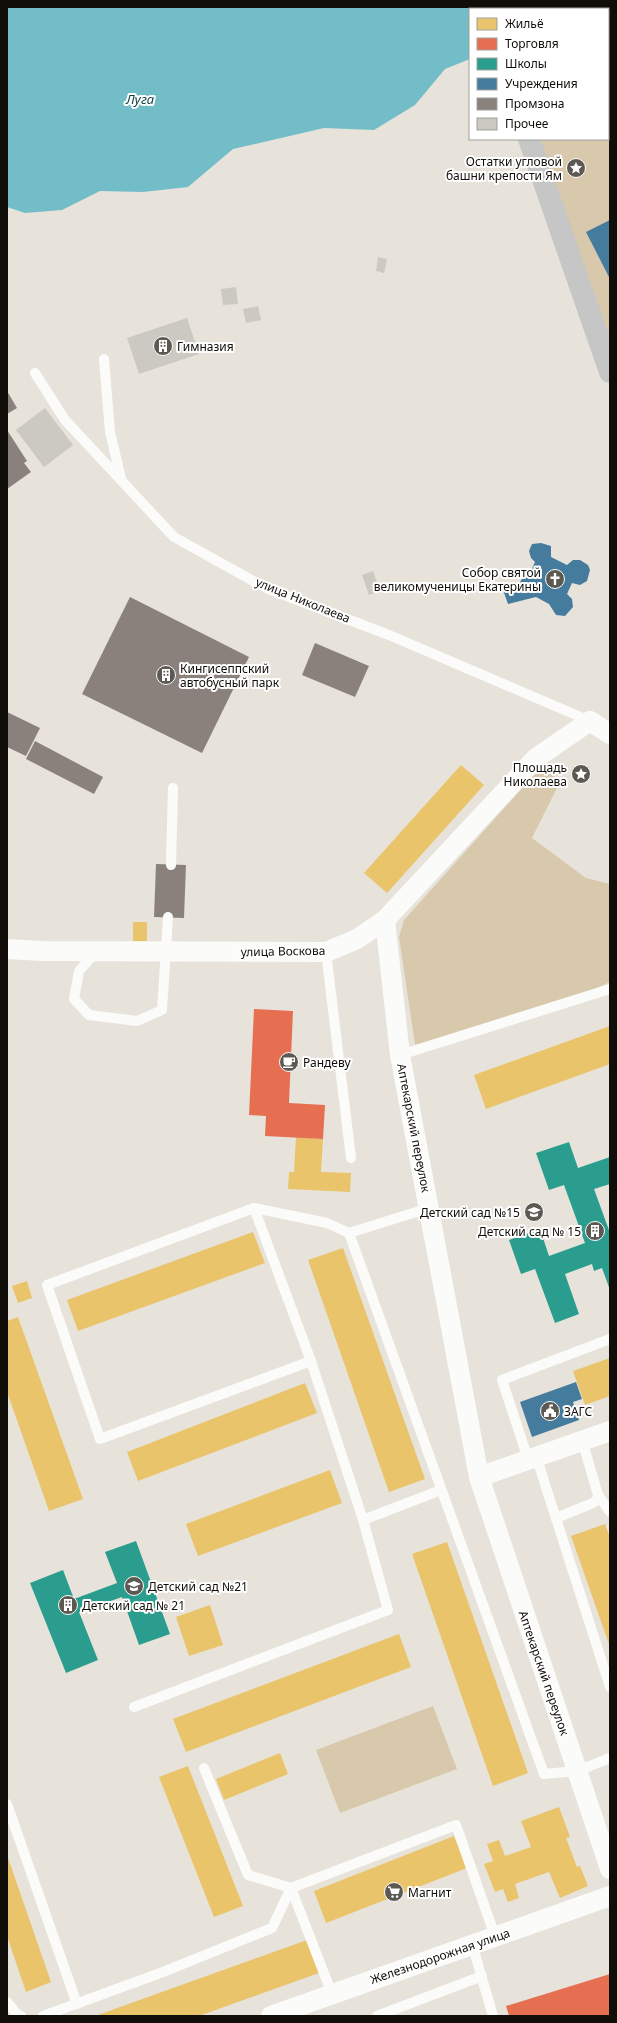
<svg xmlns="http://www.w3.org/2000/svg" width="617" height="2023" viewBox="0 0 617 2023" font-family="'Noto Sans',sans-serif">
  <rect width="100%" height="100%" fill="#e7e3db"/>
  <g fill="#d8c9ad">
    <polygon points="610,63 610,347 532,139 608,139 608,64"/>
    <polygon points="543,765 560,782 532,838 586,878 610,884 610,982 559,1005 416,1051 399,937 404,920"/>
    <polygon points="433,1706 457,1769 340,1813 316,1750"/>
  </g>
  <polygon fill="#72bdc7" points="7,7 610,7 610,63 608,64 608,9 470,9 470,59 445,69 415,105 374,130 324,128 233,149 188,187 143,192 100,191 62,210 25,213 7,207"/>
  <g fill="#e9c46a">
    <polygon points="461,765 484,785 387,893 364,873"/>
    <rect x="133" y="922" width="14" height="19"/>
    <polygon points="610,1026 610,1064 486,1109 474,1075"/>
    <polygon points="296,1137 323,1139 321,1172 351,1173 350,1192 288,1189 289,1172 294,1172"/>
    <polygon points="253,1232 265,1263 78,1331 67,1300"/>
    <polygon points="343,1248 425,1479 389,1492 308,1260"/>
    <polygon points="27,1281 32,1298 18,1303 12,1286"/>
    <polygon points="18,1317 83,1499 49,1511 7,1392 7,1321"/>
    <polygon points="610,1358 610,1396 585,1405 573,1371"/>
    <polygon points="305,1383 317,1413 138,1481 127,1452"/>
    <polygon points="330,1470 342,1503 198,1556 186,1524"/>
    <polygon points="605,1524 610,1538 610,1647 571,1536"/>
    <polygon points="447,1542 528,1773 493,1786 412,1554"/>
    <polygon points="210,1605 223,1645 189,1656 176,1617"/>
    <polygon points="399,1634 411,1667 186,1752 173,1719"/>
    <polygon points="280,1753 288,1774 224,1800 216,1779"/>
    <polygon points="188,1766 243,1906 214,1917 159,1777"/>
    <polygon points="559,1807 570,1837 566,1838 577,1867 580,1866 588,1886 560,1898 549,1872 515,1884 519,1898 508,1902 503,1889 495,1892 484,1864 493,1861 487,1844 499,1840 505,1856 531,1847 521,1821"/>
    <polygon points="454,1836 467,1868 326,1923 314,1891"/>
    <polygon points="7,1855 51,1982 26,1992 7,1936"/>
    <polygon points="307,1940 319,1973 199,2016 95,2016"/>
  </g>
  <g fill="#e76f51">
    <polygon points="254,1009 293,1011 289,1103 325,1105 323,1139 265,1136 266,1116 249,1115"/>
    <polygon points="610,1974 610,2016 509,2016 506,2006"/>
  </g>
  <g fill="#2a9d8f">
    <polygon points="569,1142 578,1168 610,1157 610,1184 594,1189 610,1233 610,1290 602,1268 594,1271 592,1264 565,1274 579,1314 555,1323 535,1269 521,1274 509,1240 540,1229 549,1256 585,1243 564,1185 549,1190 536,1153"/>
    <polygon points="136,1541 170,1634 139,1645 122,1597 79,1612 98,1660 66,1673 30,1583 63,1570 74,1599 117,1583 105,1552"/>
  </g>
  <g fill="#457b9d">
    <polygon points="610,220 610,279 586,232"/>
    <polygon points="541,543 551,546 551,557 567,565 573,560 580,560 588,565 590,570 587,581 580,585 572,583 567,594 572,599 573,607 565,616 556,615 549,604 536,597 508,604 502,587 520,582 524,576 530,573 535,562 531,558 529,551 532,544"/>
    <polygon points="576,1382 582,1399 573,1402 579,1420 532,1437 520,1402"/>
  </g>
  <g fill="#8a817c">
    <polygon points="7,391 17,408 7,414"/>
    <polygon points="7,430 27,461 24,463 31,472 7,489"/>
    <polygon points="130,597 249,657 202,753 82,694"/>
    <polygon points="315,643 369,666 355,697 302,675"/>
    <polygon points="7,712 40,728 26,756 7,747"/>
    <polygon points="35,741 103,777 94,794 26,759"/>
    <polygon points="156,864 186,865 184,918 154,917"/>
  </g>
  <g fill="#ccc9c2">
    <polygon points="378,257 387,259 384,273 376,271"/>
    <polygon points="236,287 238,304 223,305 221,289"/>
    <polygon points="258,306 261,320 246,323 243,309"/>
    <polygon points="187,318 199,354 139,374 127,338"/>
    <polygon points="45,408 73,445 44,467 16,430"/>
    <polygon points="373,571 380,591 369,595 362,575"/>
  </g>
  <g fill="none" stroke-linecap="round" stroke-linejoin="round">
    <g stroke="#fbfbfa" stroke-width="10">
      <polyline points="104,359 110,432 121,479"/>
      <polyline points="35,373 65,420 174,537 266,588 389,635 590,721"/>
      <polyline points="171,865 173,788"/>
      <polyline points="96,952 79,971 74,999 89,1015 137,1021 162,1010 168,917"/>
      <polyline points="326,952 351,1158"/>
      <polyline points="400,1055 610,989"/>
      <polyline points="254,1208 311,1361"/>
      <polyline points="349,1233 429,1208"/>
      <polyline points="582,1440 598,1495 610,1512"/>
      <polyline points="536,1456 610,1687"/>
      <polyline points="528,1459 502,1380 610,1339"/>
      <polyline points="441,1490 363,1520 311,1361 100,1439 47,1285 254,1208 327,1223 349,1233 544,1774 577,1771 610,1758"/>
      <polyline points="556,1518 593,1503 597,1500 598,1495"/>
      <polyline points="134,1707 388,1610 363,1520"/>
      <polyline points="204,1768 248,1875 291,1888 456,1825 495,1936"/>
      <polyline points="7,1804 77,2004"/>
      <polyline points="291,1888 332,1994"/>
      <polyline points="472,1944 493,2016"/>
      <polyline points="7,2002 17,2014 21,2016"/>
      <polyline points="43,2016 163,1972 272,1928 291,1888"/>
      <polyline points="377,2016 482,1976"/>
    </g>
    <g stroke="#fbfbfa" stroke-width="20">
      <polyline points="385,920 400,1055 479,1477 610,1869"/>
      <polyline points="7,949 42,951 326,952 357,939 385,920 536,758 590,721 610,734"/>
      <polyline points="479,1477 610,1431"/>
      <polyline points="271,2016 610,1896"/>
    </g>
    <g stroke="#c5c6c5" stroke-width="22">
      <polyline points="490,7 491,9"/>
      <polyline points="529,139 610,372"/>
    </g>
  </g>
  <defs>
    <g id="sight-disc" transform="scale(1)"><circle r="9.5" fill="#5c5952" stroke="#fff"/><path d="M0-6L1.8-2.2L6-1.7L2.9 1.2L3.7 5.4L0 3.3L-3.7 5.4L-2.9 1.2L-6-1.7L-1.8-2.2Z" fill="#fff"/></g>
    <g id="building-disc" transform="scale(1)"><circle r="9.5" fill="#5c5952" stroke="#fff"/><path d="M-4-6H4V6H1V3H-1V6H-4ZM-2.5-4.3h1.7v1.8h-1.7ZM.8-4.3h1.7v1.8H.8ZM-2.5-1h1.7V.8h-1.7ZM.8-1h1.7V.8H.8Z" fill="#fff"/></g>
    <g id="church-disc" transform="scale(1)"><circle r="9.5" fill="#5c5952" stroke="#fff"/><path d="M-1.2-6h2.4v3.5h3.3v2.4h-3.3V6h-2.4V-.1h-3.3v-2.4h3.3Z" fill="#fff"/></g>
    <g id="cafe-disc" transform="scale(1)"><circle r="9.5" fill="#5c5952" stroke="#fff"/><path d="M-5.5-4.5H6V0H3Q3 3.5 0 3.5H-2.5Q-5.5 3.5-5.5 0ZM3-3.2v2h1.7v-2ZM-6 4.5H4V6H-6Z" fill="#fff"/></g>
    <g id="school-disc" transform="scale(1)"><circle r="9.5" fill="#5c5952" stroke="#fff"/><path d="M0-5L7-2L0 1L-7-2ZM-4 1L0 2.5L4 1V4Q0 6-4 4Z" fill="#fff"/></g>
    <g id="civic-disc" transform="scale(1)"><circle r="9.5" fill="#5c5952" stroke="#fff"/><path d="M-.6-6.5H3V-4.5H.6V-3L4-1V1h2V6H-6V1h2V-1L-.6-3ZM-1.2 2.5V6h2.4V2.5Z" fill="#fff"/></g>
    <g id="supermarket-disc" transform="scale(1)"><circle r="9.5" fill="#5c5952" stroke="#fff"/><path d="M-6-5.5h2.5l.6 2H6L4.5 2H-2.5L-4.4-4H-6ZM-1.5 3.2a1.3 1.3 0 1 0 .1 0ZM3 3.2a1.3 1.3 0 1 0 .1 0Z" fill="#fff"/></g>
  </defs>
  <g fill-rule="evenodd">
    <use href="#sight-disc" x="576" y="168"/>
    <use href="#building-disc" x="163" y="346"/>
    <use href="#church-disc" x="555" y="579"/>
    <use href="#building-disc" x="166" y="675"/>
    <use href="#sight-disc" x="581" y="774"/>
    <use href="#cafe-disc" x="289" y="1062"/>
    <use href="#school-disc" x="534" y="1212"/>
    <use href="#building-disc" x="595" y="1231"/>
    <use href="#civic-disc" x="550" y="1411"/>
    <use href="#school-disc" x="134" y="1586"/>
    <use href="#building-disc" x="68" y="1605"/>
    <use href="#supermarket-disc" x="394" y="1892"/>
  </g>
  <g text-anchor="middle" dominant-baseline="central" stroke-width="4" stroke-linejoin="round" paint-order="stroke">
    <g font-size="12" fill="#110e09" stroke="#fff" text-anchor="start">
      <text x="562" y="161" text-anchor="end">Остатки угловой<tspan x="562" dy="14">башни крепости Ям</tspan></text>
      <text x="177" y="346">Гимназия</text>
      <text x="541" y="572" text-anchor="end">Собор святой<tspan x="541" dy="14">великомученицы Екатерины</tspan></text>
      <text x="180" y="668">Кингисеппский<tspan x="180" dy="14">автобусный парк</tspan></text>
      <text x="567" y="767" text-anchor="end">Площадь<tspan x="567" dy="14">Николаева</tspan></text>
      <text x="303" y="1062">Рандеву</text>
      <text x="520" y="1212" text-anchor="end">Детский сад №15</text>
      <text x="581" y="1231" text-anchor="end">Детский сад № 15</text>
      <text x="564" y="1411">ЗАГС</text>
      <text x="148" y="1586">Детский сад №21</text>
      <text x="82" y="1605">Детский сад № 21</text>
      <text x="408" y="1892">Магнит</text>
    </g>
    <g font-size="12" fill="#110e09" stroke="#fff">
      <text transform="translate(303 600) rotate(22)">улица Николаева</text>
      <text transform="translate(283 951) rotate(-1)">улица Воскова</text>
      <text transform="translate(414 1128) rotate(79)">Аптекарский переулок</text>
      <text transform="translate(544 1673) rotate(71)">Аптекарский переулок</text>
      <text transform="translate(440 1956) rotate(-19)">Железнодорожная улица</text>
    </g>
    <g font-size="13" font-style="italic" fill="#104149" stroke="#fff">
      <text x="140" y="99">Луга</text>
    </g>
  </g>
  <rect width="617" height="2023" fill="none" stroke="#110e09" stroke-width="16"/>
  <rect x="469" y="8" width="140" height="132" fill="#ffffff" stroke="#a09f9d"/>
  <rect x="477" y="18" width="20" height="12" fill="#e9c46a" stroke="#a09f9d"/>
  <text x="505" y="28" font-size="12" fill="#110e09">Жильё</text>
  <rect x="477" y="38" width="20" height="12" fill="#e76f51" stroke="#a09f9d"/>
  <text x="505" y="48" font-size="12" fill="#110e09">Торговля</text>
  <rect x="477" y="58" width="20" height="12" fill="#2a9d8f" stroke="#a09f9d"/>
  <text x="505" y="68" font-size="12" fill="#110e09">Школы</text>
  <rect x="477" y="78" width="20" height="12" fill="#457b9d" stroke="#a09f9d"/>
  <text x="505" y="88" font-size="12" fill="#110e09">Учреждения</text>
  <rect x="477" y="98" width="20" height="12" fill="#8a817c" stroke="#a09f9d"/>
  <text x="505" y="108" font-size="12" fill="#110e09">Промзона</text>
  <rect x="477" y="118" width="20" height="12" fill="#ccc9c2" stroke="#a09f9d"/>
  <text x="505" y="128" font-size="12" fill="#110e09">Прочее</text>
</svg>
